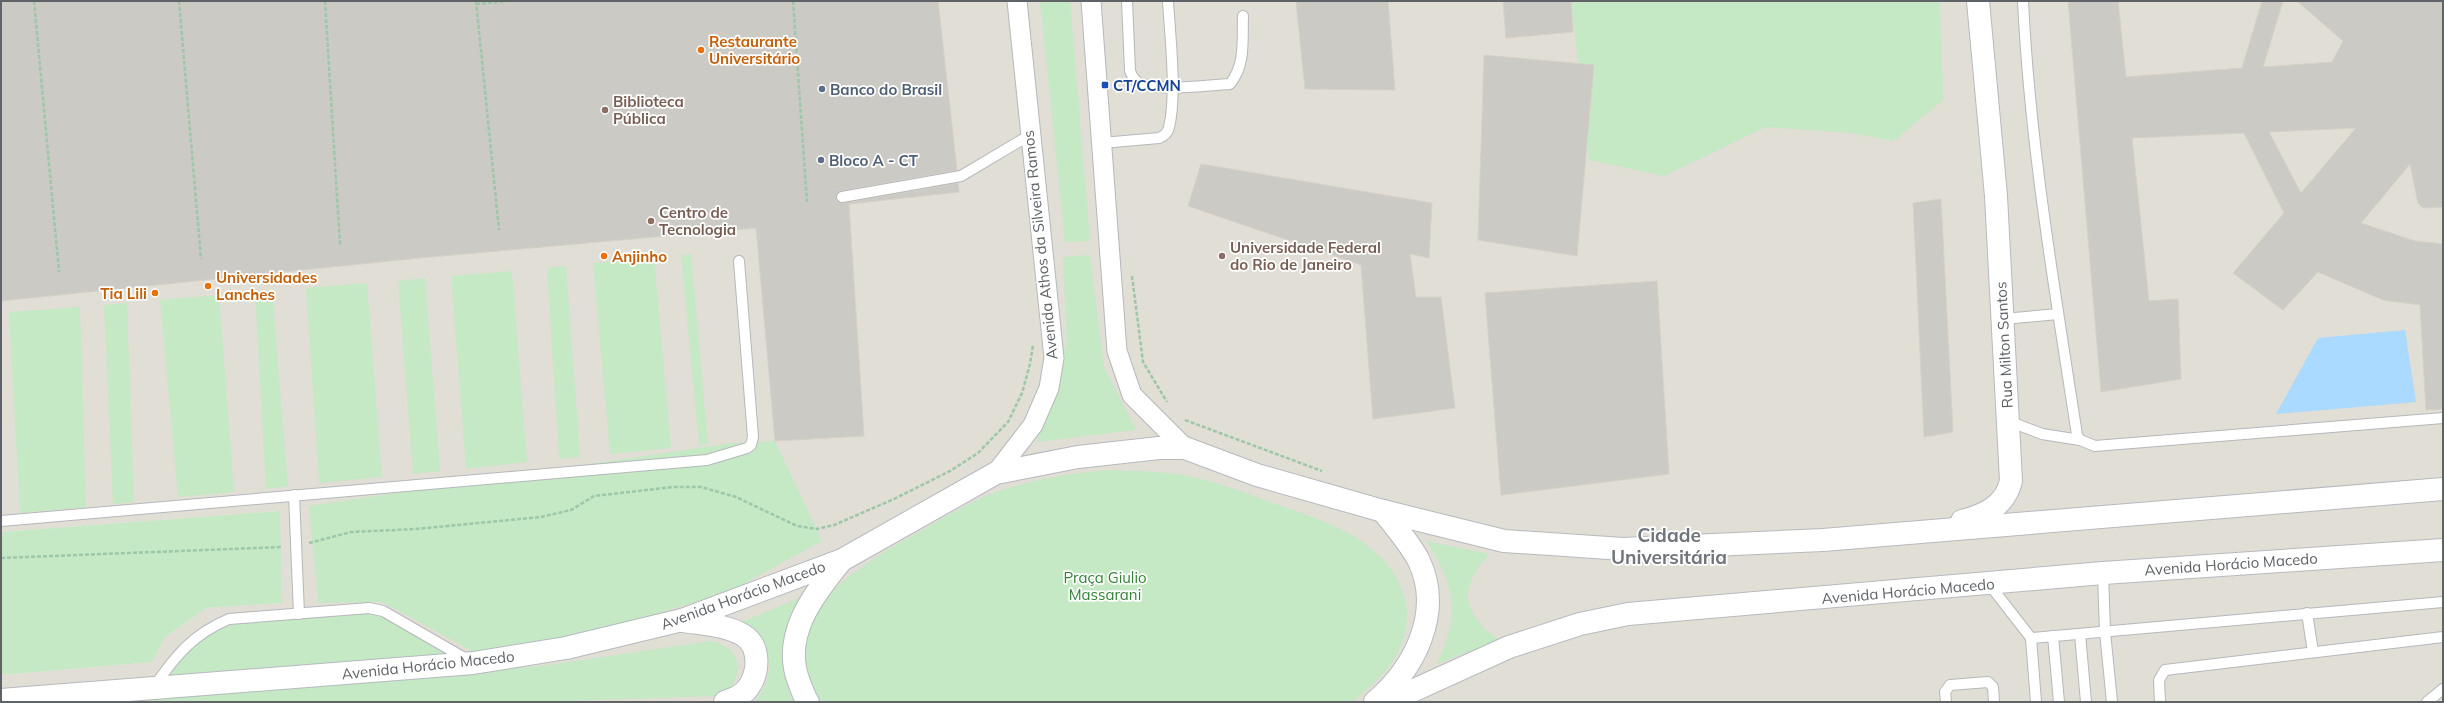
<svg xmlns="http://www.w3.org/2000/svg" width="2444" height="703" viewBox="0 0 2444 703" font-family="Mulish,sans-serif">
  <rect width="100%" height="100%" fill="#f1efe8"/>
  <polygon fill="#e1ded6" points="1,1 2443,1 2443,702 1,702 1,675 152,662 164,638 206,608 282,603 279,511 1,532"/>
  <g fill="#c5e8c5">
    <polygon points="1040,1 1070,1 1090,241 1065,242"/>
    <polygon points="1571,1 1940,1 1943,100 1894,141 1850,133 1766,127 1664,176 1589,160"/>
    <polygon points="691,254 708,444 699,445 681,256"/>
    <polygon points="1090,255 1104,367 1136,430 1037,442 1067,342 1063,257"/>
    <polygon points="654,258 671,448 610,454 593,263"/>
    <polygon points="566,266 580,457 559,459 547,268"/>
    <polygon points="512,271 527,462 466,469 451,276"/>
    <polygon points="425,278 440,471 413,474 398,281"/>
    <polygon points="367,283 382,477 319,483 306,288"/>
    <polygon points="272,291 288,486 266,489 255,292"/>
    <polygon points="219,295 234,492 178,497 160,300"/>
    <polygon points="127,303 134,502 113,504 104,305"/>
    <polygon points="80,307 86,507 20,513 9,312"/>
    <polygon points="775,441 822,541 727,593 589,633 474,652 382,602 318,603 309,506 731,443"/>
    <path d="M1108 470C1135 471 1162 471 1189 476 1217 482 1243 492 1270 502 1323 520 1393 541 1406 603 1409 620 1405 640 1396 656 1386 674 1368 688 1353 702H819C762 622 857 567 917 533 945 517 975 498 1006 489 1040 478 1073 473 1108 470Z"/>
    <polygon points="280,511 282,603 206,608 164,638 152,662 1,675 1,532"/>
    <path d="M1426 541 1489 554C1458 589 1461 612 1499 640L1437 664C1460 615 1456 586 1426 541Z"/>
    <path d="M799 598C780 629 776 669 794 702H754C766 690 775 666 764 650 757 640 745 632 737 624Z"/>
    <polygon points="367,612 380,615 449,656 163,683 175,662 216,629 230,624"/>
    <path d="M711 641C735 646 745 664 732 686L715 696 534 702H122L541 666Z"/>
  </g>
  <polygon fill="#aadaff" points="2405,330 2416,402 2276,414 2318,338"/>
  <g fill="#cccac5" stroke="#d6d1c6" fill-rule="evenodd">
    <polygon points="1,1 938,1 957,170 841,191 836,198 837,201 843,203 958,183 959,192 849,204 864,436 775,441 756,228 420,258 1,301"/>
    <polygon points="1296,1 1388,1 1395,90 1305,89"/>
    <polygon points="1503,1 1571,1 1573,32 1506,38"/>
    <path d="M2068 1H2118L2126 77 2242 68 2262 1H2283L2263 67 2332 62 2343 41 2297 1H2443V207L2423 208 2418 203 2410 164 2361 223 2415 241 2443 244V409L2426 410 2420 305 2383 300 2318 272 2283 310 2233 273 2284 213 2244 133 2132 138 2149 301 2178 299 2181 379 2101 392ZM2356 128 2301 193 2269 132Z"/>
    <polygon points="1484,55 1594,65 1577,256 1478,240"/>
    <polygon points="1201,164 1432,203 1429,258 1410,254 1416,297 1441,297 1455,408 1373,419 1361,265 1188,206"/>
    <polygon points="1941,199 1953,432 1924,437 1913,203"/>
    <polygon points="1657,281 1669,474 1501,495 1485,293"/>
  </g>
  <g fill="none" stroke-linecap="round" stroke-linejoin="round">
    <g stroke="#b5b8bc" stroke-width="12">
      <g id="lane">
        <path d="M1127 1 1130 71C1132 76 1134 80 1139 83 1162 92 1205 85 1230 84 1246 64 1242 40 1243 16"/>
        <path d="M2023 1C2030 147 2055 291 2077 435L2080 440 2095 446 2443 418"/>
        <path d="M1102 143 1159 138C1164 136 1168 133 1169 127 1177 94 1170 36 1168 1"/>
        <polyline points="842,197 961,176 1030,135"/>
        <polyline points="2003,319 2058,314"/>
        <polyline points="2008,421 2042,434 2080,440"/>
        <polyline points="294,495 299,614"/>
        <polyline points="1,521 707,460 747,448 751,445 753,437 739,261"/>
        <polyline points="2103,573 2105,632 2112,702"/>
        <polyline points="1989,584 2031,638 2036,702"/>
        <polyline points="2307,613 2313,652"/>
        <polyline points="2080,634 2086,702"/>
        <polyline points="2053,636 2059,702"/>
        <polyline points="2031,638 2443,602"/>
        <path d="M154 687C175 656 193 634 229 619L369 608 383 611 468 660"/>
        <polyline points="1946,702 1945,692 1950,685 1988,682 1993,687 1994,702"/>
        <polyline points="2160,702 2159,680 2165,670 2443,637"/>
        <polyline points="2427,702 2443,689"/>
      </g>
    </g>
    <g stroke="#b5b8bc" stroke-width="21">
      <g id="street">
        <polyline points="1091,1 1117,351 1132,395 1185,448"/>
        <polyline points="996,473 1033,425 1049,388 1054,358 1017,1"/>
      </g>
    </g>
    <g stroke="#b6babf" stroke-width="24">
      <g id="secondary">
        <path d="M1962 521C1985 515 2005 506 2011 481L1996 196 1978 1"/>
        <path d="M683 621C703 624 726 625 743 635 761 646 759 673 748 688 742 696 734 699 725 702"/>
        <polyline points="1,700 473,663 566,648 682,620 842,560 996,473 1078,457 1159,448 1185,448 1257,475 1383,511 1504,541 1623,549 1823,540 2443,489"/>
        <path d="M808 702C804 697 802 689 799 682 781 636 813 595 841 561"/>
        <path d="M1375 702C1415 668 1443 612 1419 561 1410 543 1395 527 1383 511"/>
        <polyline points="1388,702 1509,647 1580,624 1628,614 2103,573 2443,550"/>
      </g>
    </g>
    <g stroke="#9cc7a9" stroke-width="2.5" stroke-dasharray="4 2" stroke-linecap="butt">
      <polyline points="34,1 59,272"/>
      <polyline points="179,1 201,259"/>
      <polyline points="325,1 340,245"/>
      <polyline points="476,1 499,230"/>
      <polyline points="793,1 807,202"/>
      <polyline points="476,4 507,1"/>
      <polyline points="1132,276 1143,362 1167,402"/>
      <polyline points="1185,420 1322,471"/>
      <polyline points="309,543 351,532 416,529 541,517 571,510 594,496 673,487 701,487 736,497 797,526 817,529 834,525 894,499 950,471 978,453 1008,422 1022,393 1030,364 1033,345"/>
      <polyline points="1,558 282,547"/>
    </g>
    <use href="#lane" stroke="#fff" stroke-width="10"/>
    <use href="#street" stroke="#fff" stroke-width="19"/>
    <use href="#secondary" stroke="#fff" stroke-width="22"/>
  </g>
  <g fill="#e8710a" stroke="#fff" stroke-width="1.5">
    <circle cx="701" cy="50" r="4"/>
    <circle cx="604" cy="256" r="4"/>
    <circle cx="208" cy="286" r="4"/>
    <circle cx="155" cy="293" r="4"/>
  </g>
  <rect fill="#1a4fb4" stroke="#fff" stroke-width="1.5" x="1101" y="81" width="8" height="8" rx="2"/>
  <g fill="#5c6f8a" stroke="#fff" stroke-width="1.5">
    <circle cx="822" cy="89" r="4"/>
    <circle cx="821" cy="160" r="4"/>
  </g>
  <g fill="#8d6e63" stroke="#fff" stroke-width="1.5">
    <circle cx="605" cy="110" r="4"/>
    <circle cx="651" cy="221" r="4"/>
    <circle cx="1222" cy="256" r="4"/>
  </g>
  <g text-anchor="middle" dominant-baseline="central" stroke-width="3.5" stroke-linejoin="round" paint-order="stroke">
    <g font-size="15" font-weight="bold" fill="#c56008" stroke="#fff" text-anchor="start">
      <text x="709" y="41">Restaurante<tspan x="709" dy="17">Universitário</tspan></text>
      <text x="612" y="256">Anjinho</text>
      <text x="216" y="277">Universidades<tspan x="216" dy="17">Lanches</tspan></text>
      <text x="147" y="293" text-anchor="end">Tia Lili</text>
    </g>
    <g font-size="15" font-weight="bold" fill="#164399" stroke="#fff" text-anchor="start">
      <text x="1113" y="85">CT/CCMN</text>
    </g>
    <g font-size="15" font-weight="bold" fill="#4e5e75" stroke="#fff" text-anchor="start">
      <text x="830" y="89">Banco do Brasil</text>
      <text x="829" y="160">Bloco A - CT</text>
    </g>
    <g font-size="15" font-weight="bold" fill="#785e54" stroke="#fff" text-anchor="start">
      <text x="613" y="101">Biblioteca<tspan x="613" dy="17">Pública</tspan></text>
      <text x="659" y="212">Centro de<tspan x="659" dy="17">Tecnologia</tspan></text>
      <text x="1230" y="247">Universidade Federal<tspan x="1230" dy="17">do Rio de Janeiro</tspan></text>
    </g>
    <g font-size="15" fill="#5f6368" stroke="#fff">
      <text transform="translate(1040 245) rotate(-96)">Avenida Athos da Silveira Ramos</text>
      <text transform="translate(2004 345) rotate(-93)">Rua Milton Santos</text>
      <text transform="translate(2231 564) rotate(-4)">Avenida Horácio Macedo</text>
      <text transform="translate(1908 591) rotate(-5)">Avenida Horácio Macedo</text>
      <text transform="translate(743 595) rotate(-20)">Avenida Horácio Macedo</text>
      <text transform="translate(428 665) rotate(-6)">Avenida Horácio Macedo</text>
    </g>
    <g font-size="15" fill="#348238" stroke="#fff">
      <text x="1105" y="577">Praça Giulio<tspan x="1105" dy="17">Massarani</tspan></text>
    </g>
    <g font-size="19" font-weight="bold" fill="#70757a" stroke="#fff">
      <text x="1669" y="535">Cidade<tspan x="1669" dy="22">Universitária</tspan></text>
    </g>
  </g>
  <rect width="2444" height="703" fill="none" stroke="#5f6368" stroke-width="4"/>
</svg>
